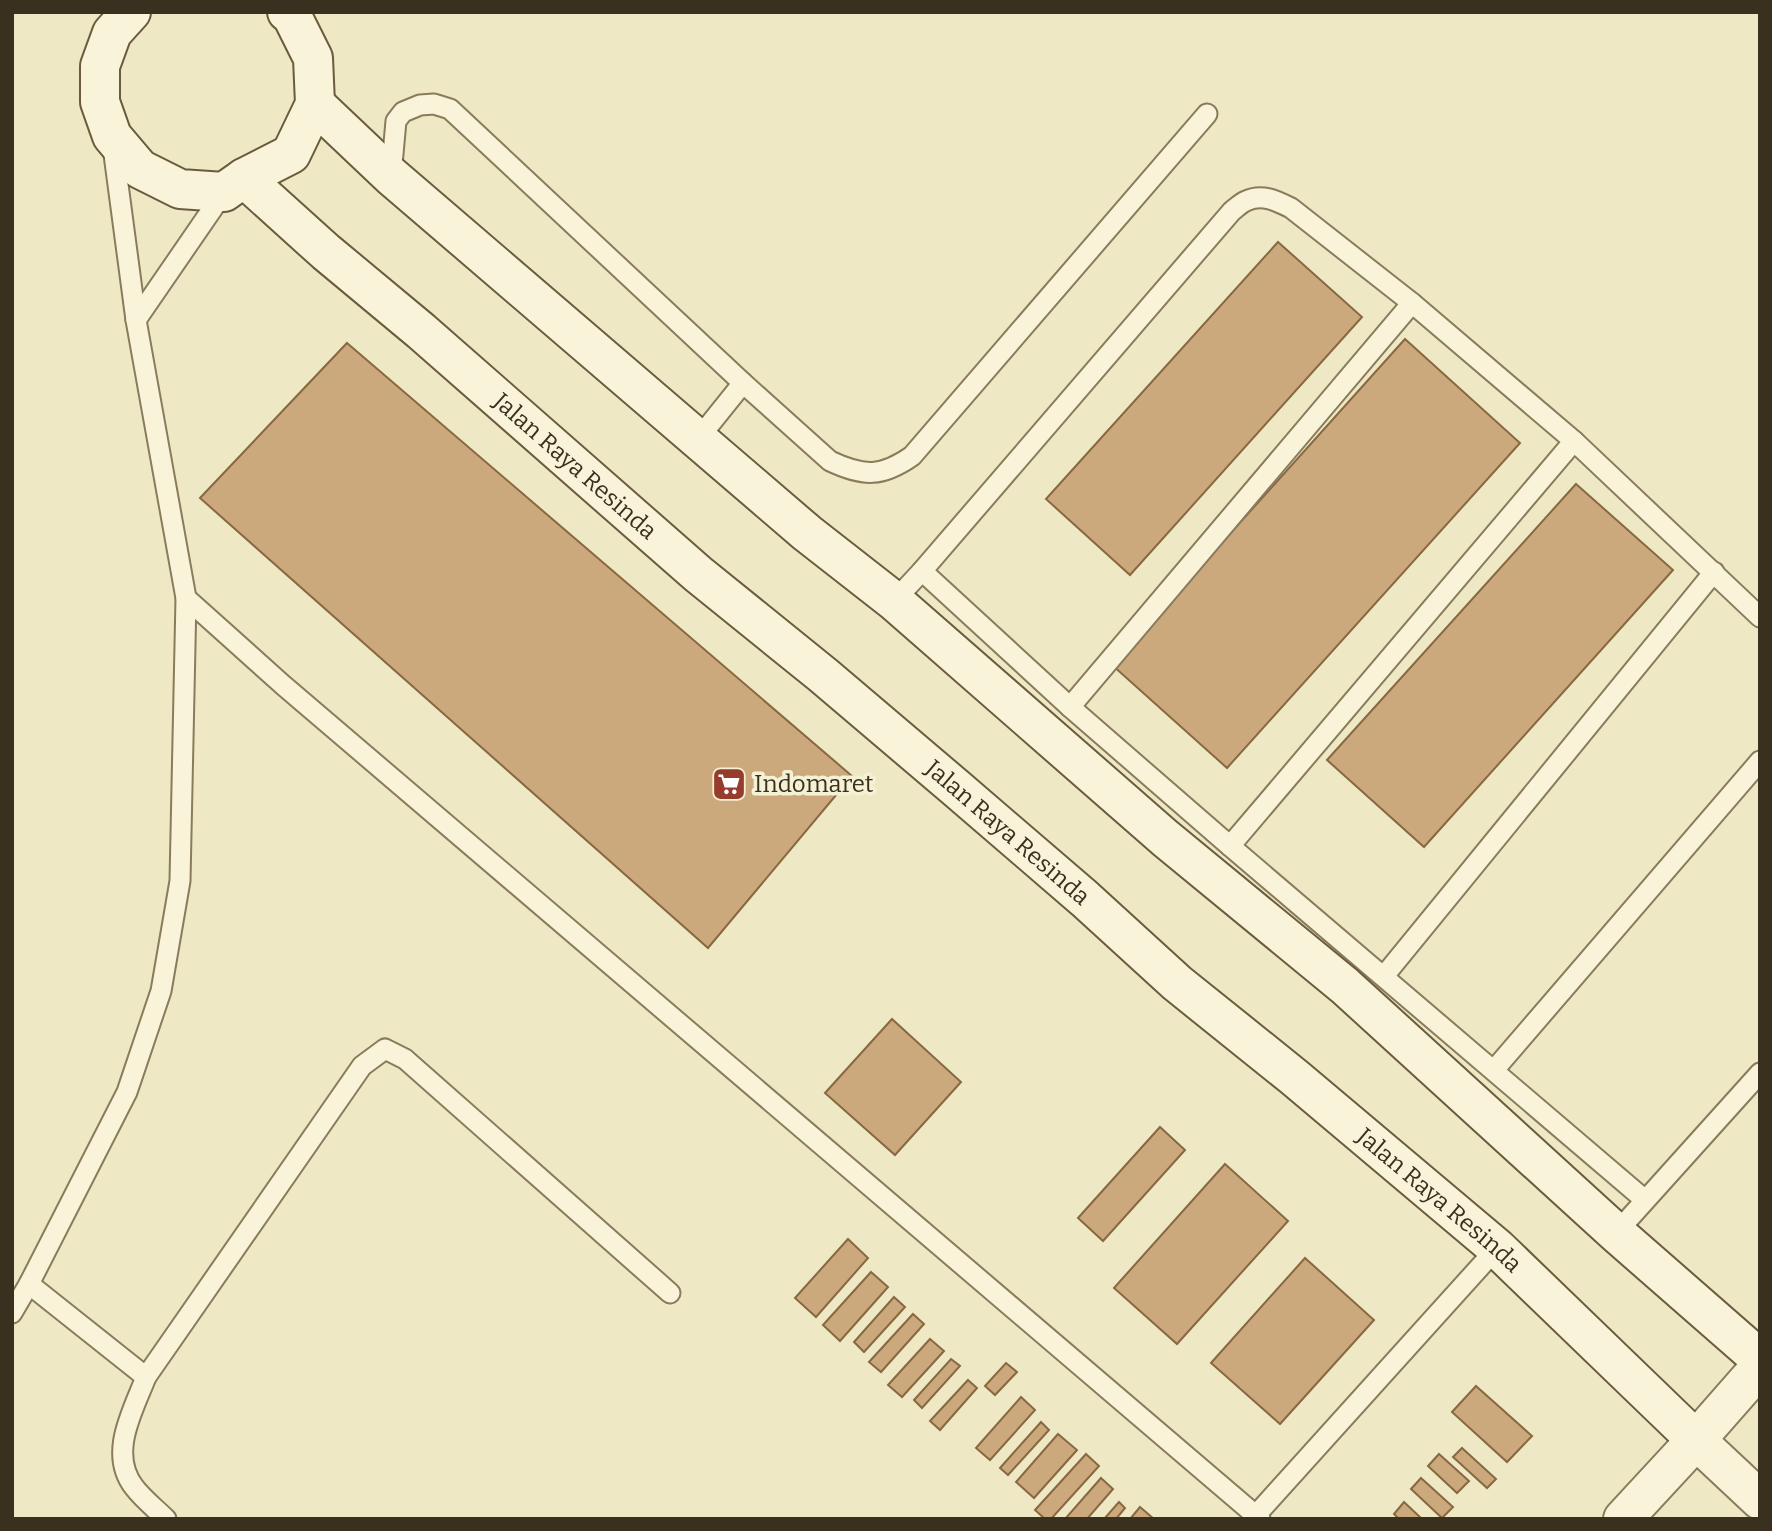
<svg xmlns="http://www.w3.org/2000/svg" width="1772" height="1531" viewBox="0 0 1772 1531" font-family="Bitter,serif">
  <rect width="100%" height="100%" fill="#eee8c5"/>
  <g fill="#cca97c" stroke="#886841" stroke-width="2">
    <polygon points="1278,242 1362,317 1130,575 1046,499"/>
    <polygon points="1405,339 1520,443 1227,768 1112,665"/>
    <polygon points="347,343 852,776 708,948 200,498"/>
    <polygon points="1576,484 1673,570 1424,847 1327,760"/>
    <polygon points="892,1019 961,1082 895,1155 825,1093"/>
    <polygon points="1160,1127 1185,1150 1103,1241 1078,1218"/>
    <polygon points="1225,1164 1288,1221 1177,1344 1114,1288"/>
    <polygon points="848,1239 868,1258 816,1317 795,1298"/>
    <polygon points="1305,1258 1374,1320 1280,1424 1211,1363"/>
    <polygon points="871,1272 888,1287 840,1341 823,1325"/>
    <polygon points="894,1297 905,1307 864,1352 854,1342"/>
    <polygon points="913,1314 924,1324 881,1372 869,1362"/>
    <polygon points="930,1339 944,1351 902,1397 888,1385"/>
    <polygon points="951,1359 960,1366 922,1408 914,1400"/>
    <polygon points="1006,1363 1017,1372 995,1395 985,1386"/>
    <polygon points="968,1380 977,1388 940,1430 930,1421"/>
    <polygon points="1476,1386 1532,1436 1507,1462 1452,1412"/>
    <polygon points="1021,1397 1035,1410 990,1460 976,1448"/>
    <polygon points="1041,1422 1049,1430 1008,1475 1000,1468"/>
    <polygon points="1058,1434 1077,1450 1034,1498 1016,1482"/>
    <polygon points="1462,1448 1496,1479 1487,1488 1453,1457"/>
    <polygon points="1086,1454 1099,1466 1051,1519 1045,1519 1035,1510"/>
    <polygon points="1439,1454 1469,1481 1457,1493 1428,1466"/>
    <polygon points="1101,1478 1113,1489 1087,1519 1065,1519"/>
    <polygon points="1421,1478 1453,1507 1442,1518 1411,1489"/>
    <polygon points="1119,1502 1125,1508 1116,1519 1104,1519"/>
    <polygon points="1404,1502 1422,1519 1399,1519 1394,1514"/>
    <polygon points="1140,1507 1154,1519 1130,1519"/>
  </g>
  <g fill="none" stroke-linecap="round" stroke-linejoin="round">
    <g stroke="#897b5b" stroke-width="23">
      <g id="lane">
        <path d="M391 176 396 121 403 112 420 105 434 104 450 109 743 383 830 461C864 477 882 477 912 456L1207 114"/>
        <polyline points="136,320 224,192"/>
        <polyline points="698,439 743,383"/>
        <polyline points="922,571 1070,707 1230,846 1645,1200"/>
        <polyline points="186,598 283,685 1260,1519"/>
        <path d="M894 601 922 571 1232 211C1236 208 1241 203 1246 201 1262 193 1277 201 1291 208L1412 303 1574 441 1760 617"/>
        <polyline points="1070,707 1412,303"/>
        <polyline points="1230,846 1574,441"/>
        <polyline points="1384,976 1714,572"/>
        <polyline points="1494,1070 1760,761"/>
        <polyline points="1616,1233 1760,1073"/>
        <path d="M29 1284 146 1377C133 1411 108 1453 134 1487 143 1499 156 1509 166 1519"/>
        <polyline points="12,1313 29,1284 127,1092 161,991 180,881 186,598 136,320 113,147"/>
        <polyline points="146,1377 362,1066 385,1049 405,1059 670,1293"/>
        <polyline points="1256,1515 1497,1248"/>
      </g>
    </g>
    <g stroke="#897b5b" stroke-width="42">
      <g id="street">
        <polyline points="1696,1440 1760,1500"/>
        <polyline points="1623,1519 1696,1440 1760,1367"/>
      </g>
    </g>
    <g stroke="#6b5b3e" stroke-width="42">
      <g id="secondary">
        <polyline points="131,12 112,33 100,66 100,102 112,136 140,169 180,189 224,192 244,178 291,154 315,104 313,58 292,16 287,12"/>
        <polyline points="315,104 391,176 807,533 894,601 1165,838 1345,986 1616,1233 1760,1359"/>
        <path id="s1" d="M244 178 326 252 421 331 698 574 823 675 956 788 1085 899 1177 983 1294 1077 1497 1248 1696 1440"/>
      </g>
    </g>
    <use href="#lane" stroke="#f9f4d9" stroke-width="19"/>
    <use href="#street" stroke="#f9f4d9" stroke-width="38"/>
    <use href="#secondary" stroke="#f9f4d9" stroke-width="38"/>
  </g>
  <defs>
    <g id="supermarket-square" transform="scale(1.75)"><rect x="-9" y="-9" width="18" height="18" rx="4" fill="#973c2c" stroke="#f5f1d5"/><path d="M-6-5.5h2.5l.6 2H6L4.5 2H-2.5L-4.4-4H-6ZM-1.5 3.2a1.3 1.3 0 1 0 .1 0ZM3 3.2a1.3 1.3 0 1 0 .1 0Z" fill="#fff"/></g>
  </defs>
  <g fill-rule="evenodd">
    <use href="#supermarket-square" x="729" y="784"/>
  </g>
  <g text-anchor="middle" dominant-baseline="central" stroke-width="7" stroke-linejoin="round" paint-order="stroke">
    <g font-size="24" fill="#39301f" stroke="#f5f1d5">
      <text stroke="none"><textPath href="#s1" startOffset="439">Jalan Raya Resinda</textPath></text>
      <text stroke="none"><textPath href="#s1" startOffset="1006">Jalan Raya Resinda</textPath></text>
      <text stroke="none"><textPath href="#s1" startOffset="1573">Jalan Raya Resinda</textPath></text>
    </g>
    <g font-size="24" fill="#39301f" stroke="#f5f1d5" text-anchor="start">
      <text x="754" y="784">Indomaret</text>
    </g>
  </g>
  <rect width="1772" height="1531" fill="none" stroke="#39301f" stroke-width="28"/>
</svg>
